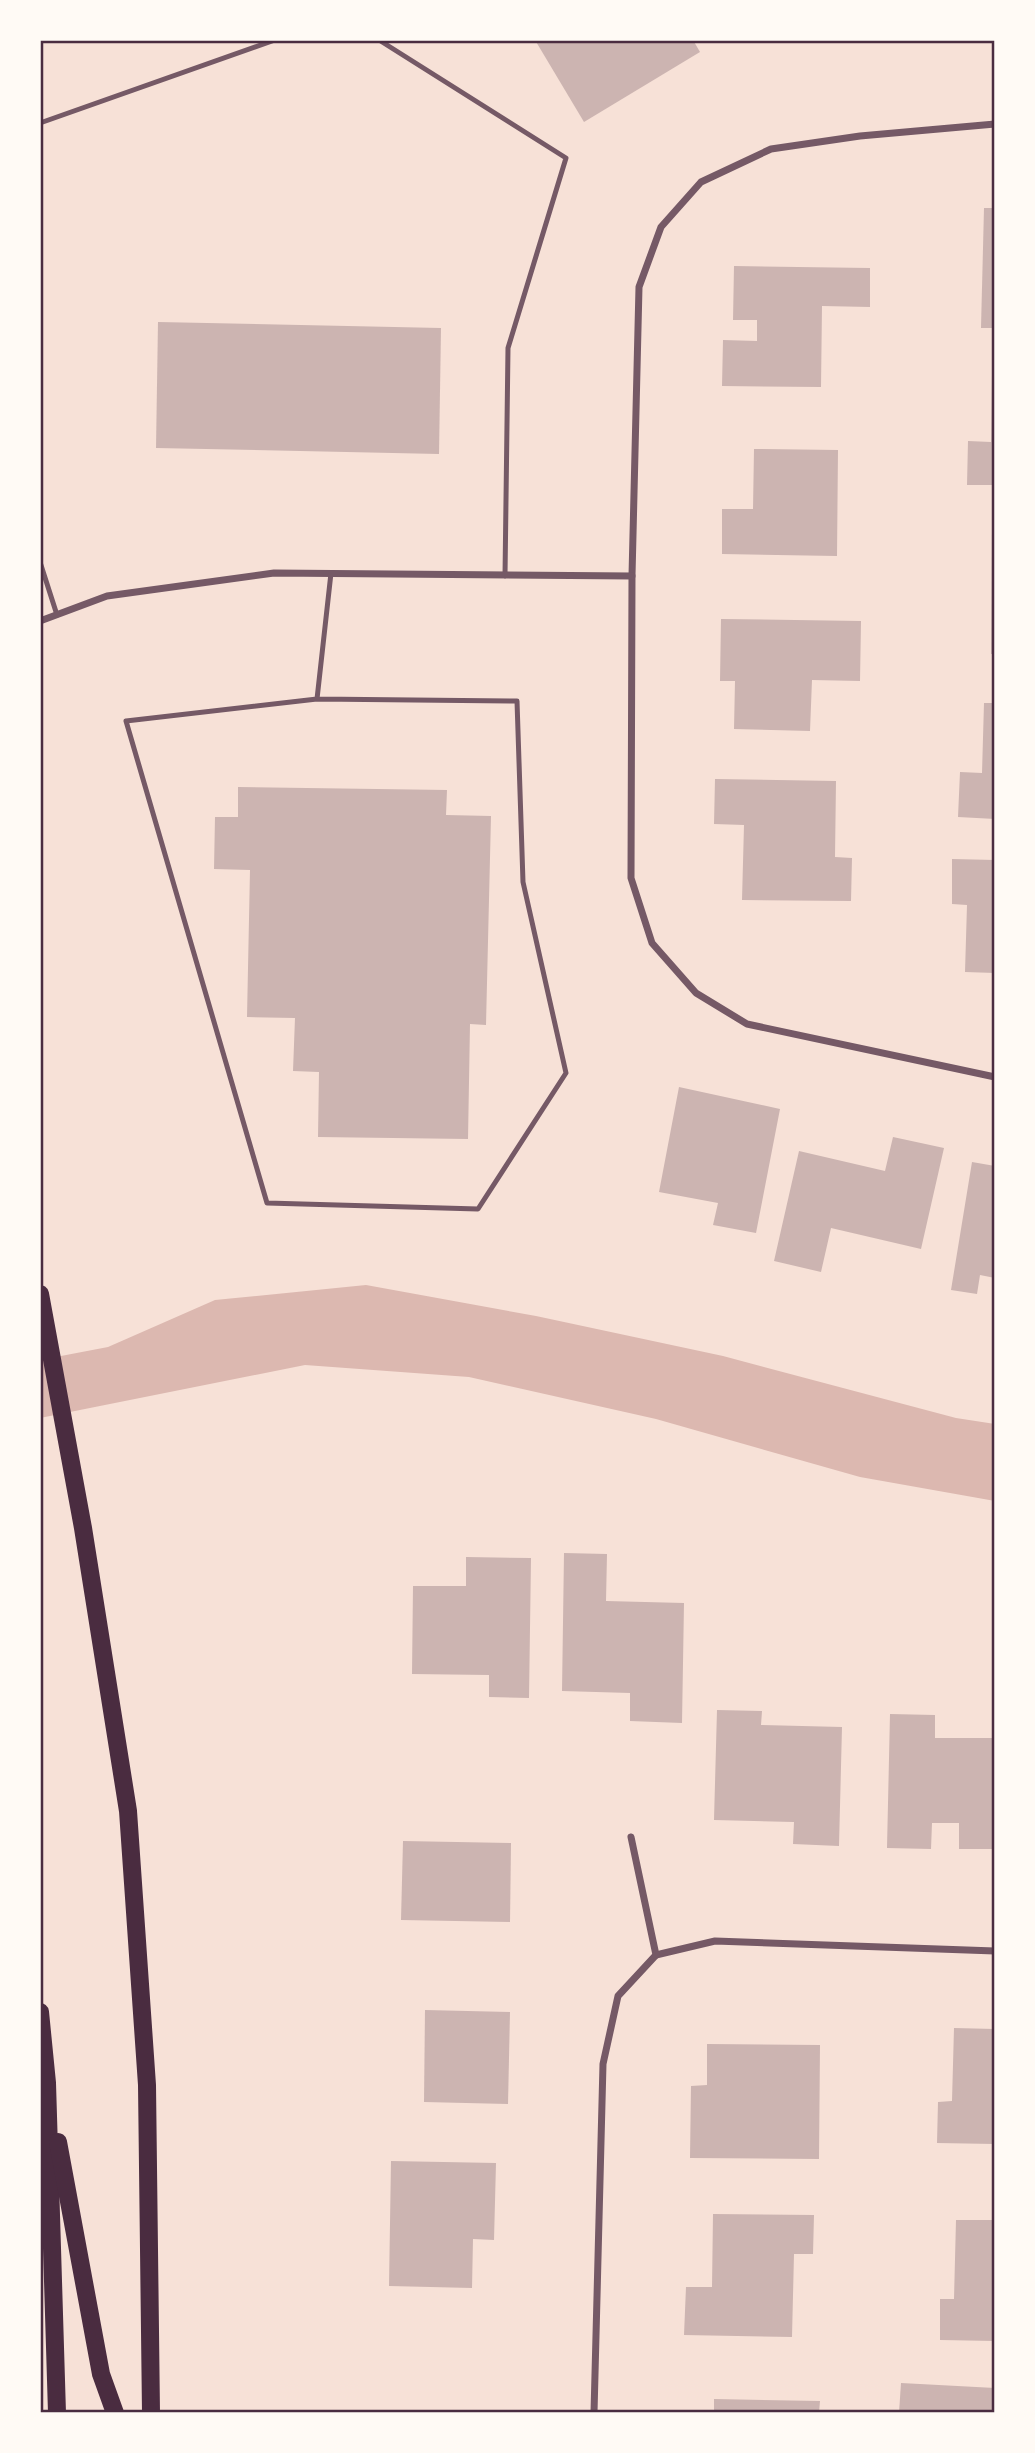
<svg xmlns="http://www.w3.org/2000/svg" width="1035" height="2453" viewBox="0 0 1035 2453" font-family="Mulish,sans-serif">
  <rect width="100%" height="100%" fill="#f7e1d7"/>
  <polygon fill="#dcb8b0" points="366,1285 536,1316 723,1356 956,1418 995,1424 995,1501 860,1477 656,1419 469,1377 305,1365 40,1418 40,1360 108,1347 215,1300"/>
  <g fill="#ccb4b1">
    <polygon points="535,40 693,40 700,52 584,122"/>
    <polygon points="984,208 995,208 995,328 981,328"/>
    <polygon points="734,266 870,268 870,307 822,306 821,387 722,386 723,340 757,341 757,320 733,320"/>
    <polygon points="158,322 441,328 439,454 156,448"/>
    <polygon points="992,375 995,485 967,485 968,441 991,442"/>
    <polygon points="754,449 838,450 837,556 722,554 722,509 753,509"/>
    <polygon points="992,531 995,531 995,654 991,654"/>
    <polygon points="721,619 861,621 860,681 812,680 810,731 734,729 735,681 720,681"/>
    <polygon points="984,703 995,703 995,819 958,817 960,772 982,773"/>
    <polygon points="715,779 836,781 835,857 852,858 851,901 742,900 744,825 714,824"/>
    <polygon points="238,787 447,790 446,815 491,816 486,1025 470,1024 468,1139 318,1137 319,1072 293,1071 295,1018 247,1017 250,870 214,869 215,817 238,817"/>
    <polygon points="952,859 995,860 995,973 965,972 967,905 952,904"/>
    <polygon points="679,1087 780,1109 756,1233 713,1225 718,1203 659,1192"/>
    <polygon points="893,1137 944,1148 921,1249 831,1228 821,1272 774,1261 799,1151 885,1171"/>
    <polygon points="972,1162 995,1166 995,1278 980,1275 977,1294 951,1290"/>
    <polygon points="564,1553 607,1554 606,1601 684,1603 682,1723 630,1721 630,1693 562,1691"/>
    <polygon points="466,1557 531,1558 529,1698 489,1697 489,1675 412,1674 413,1586 466,1586"/>
    <polygon points="717,1710 762,1711 761,1725 842,1727 839,1846 793,1844 794,1822 714,1820"/>
    <polygon points="890,1714 935,1715 935,1738 995,1738 995,1849 959,1849 959,1823 932,1823 931,1849 887,1848"/>
    <polygon points="403,1841 511,1843 510,1922 401,1920"/>
    <polygon points="425,2010 510,2012 508,2104 424,2102"/>
    <polygon points="954,2028 995,2029 995,2144 937,2143 938,2102 952,2101"/>
    <polygon points="707,2044 820,2045 819,2159 690,2158 691,2086 707,2085"/>
    <polygon points="391,2161 496,2163 494,2240 473,2239 472,2288 389,2286"/>
    <polygon points="713,2214 814,2215 813,2254 794,2254 792,2337 684,2335 686,2287 712,2287"/>
    <polygon points="956,2220 995,2220 995,2341 940,2340 940,2299 954,2299"/>
    <polygon points="901,2383 995,2388 995,2413 899,2413"/>
    <polygon points="714,2399 820,2401 819,2413 714,2413"/>
  </g>
  <g fill="none" stroke-linecap="round" stroke-linejoin="round">
    <g stroke="#755966" stroke-width="5">
      <polyline points="379,40 566,158 508,348 505,576"/>
      <polyline points="40,123 275,40"/>
      <polyline points="40,562 57,615"/>
      <polyline points="317,699 517,701 523,882 566,1073 478,1209 267,1203 126,721 317,699 331,573"/>
    </g>
    <g stroke="#755966" stroke-width="7">
      <polyline points="995,124 860,136 771,149 701,182 661,227 639,287 632,576 631,878 652,943 696,993 747,1024 995,1077"/>
      <polyline points="40,621 107,596 274,573 632,576"/>
      <polyline points="656,1955 715,1941 995,1951"/>
      <polyline points="594,2413 603,2064 618,1996 656,1955 631,1837"/>
    </g>
    <g stroke="#4a2c40" stroke-width="18">
      <polyline points="40,1294 83,1528 128,1811 147,2085 151,2413"/>
      <polyline points="40,2012 47,2083 57,2413"/>
      <polyline points="58,2142 101,2374 115,2413"/>
    </g>
  </g>
  <rect width="1035" height="2453" fill="none" stroke="#fffaf5" stroke-width="84"/>
  <rect x="42" y="42" width="951" height="2369" fill="none" stroke="#4a2c40" stroke-width="2.5"/>
</svg>
